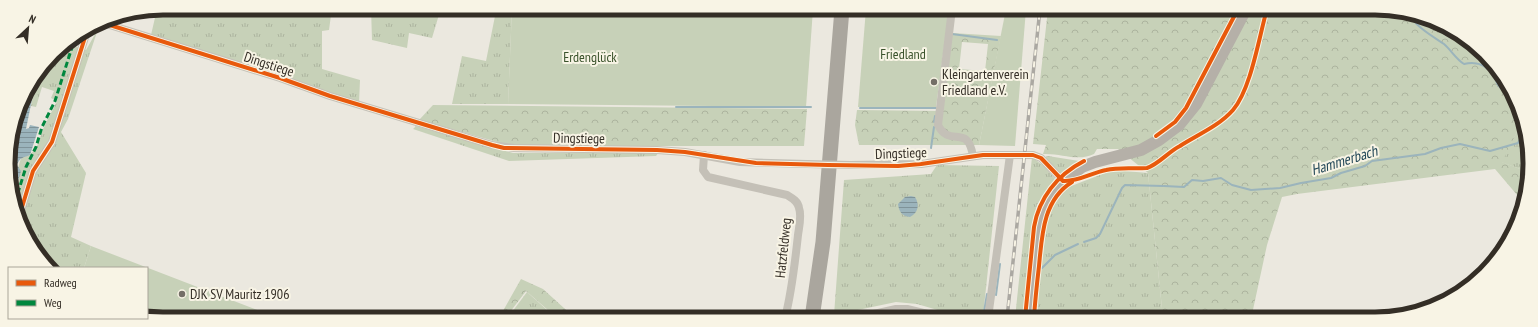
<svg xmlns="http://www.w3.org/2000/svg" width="1538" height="327" viewBox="0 0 1538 327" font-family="'PT Sans Narrow',sans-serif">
  <defs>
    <pattern id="grass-tufts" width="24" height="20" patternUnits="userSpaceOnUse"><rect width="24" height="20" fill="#c7d1b8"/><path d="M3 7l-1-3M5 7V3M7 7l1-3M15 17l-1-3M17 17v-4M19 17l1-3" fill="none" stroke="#acb49e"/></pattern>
    <pattern id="forest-crowns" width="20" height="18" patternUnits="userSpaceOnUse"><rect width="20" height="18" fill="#c7d1b8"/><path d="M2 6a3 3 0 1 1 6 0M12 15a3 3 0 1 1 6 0" fill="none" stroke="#acb49e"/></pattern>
    <pattern id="water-rules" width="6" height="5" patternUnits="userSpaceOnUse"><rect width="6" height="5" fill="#9bb4bc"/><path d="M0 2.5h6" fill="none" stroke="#7f9399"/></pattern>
  </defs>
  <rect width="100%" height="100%" fill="#ebe8df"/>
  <g fill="url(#grass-tufts)">
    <polygon points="163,8 332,8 329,30 322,31 322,69 360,80 359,103 151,35 157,9"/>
    <polygon points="371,8 441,8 432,38 409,33 407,48 372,40"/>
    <polygon points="483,8 512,8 508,104 452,104 462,56 486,61 496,11"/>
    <path d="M98 29 68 119 61 132 86 173 71 237 91 246 84 268H49L46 266 16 213 13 185 17 184 18 168 21 158C39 153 38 141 44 127 48 118 53 110 57 101L51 98 54 91 42 87 36 107 31 106 36 80 54 53 72 41 71 45 86 50Z"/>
    <polygon points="1525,123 1528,172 1501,162 1519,128"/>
    <polygon points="416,126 513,153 659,152 656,156 509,161 413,129"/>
    <polygon points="1048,156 1079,161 1060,175 1045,157"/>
    <polygon points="1032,157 1045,167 1055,179 1037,205 1033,222 1023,318 1015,318"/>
    <polygon points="937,165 999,166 983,316 981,318 965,318 917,304 896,302 834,315 844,180 931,174"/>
    <polygon points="1113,170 1148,173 1163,318 1035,318 1048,214 1066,188"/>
    <polygon points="527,292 556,318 510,318 509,316"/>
  </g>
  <g fill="url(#forest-crowns)" fill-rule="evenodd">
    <path d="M1048 9H1395L1452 29 1498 69 1525 123 1519 128 1502 162 1528 172 1529 184 1523 202 1495 169 1297 194 1282 197 1267 245 1251 319 1163 318 1148 173 1118 149H1097L1094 154C1078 162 1061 153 1043 154L1046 145 1033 144Z"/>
    <path d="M952 33 1001 36 979 145H859L855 125 857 110 942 111ZM962 42 988 44 985 71 959 69Z"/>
    <polygon points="433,105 807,109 804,146 512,146 419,120"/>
    <polygon points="521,279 543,289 575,318 557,318 526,291 507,316 508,318 499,318"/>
  </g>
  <g fill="#c7d1b8">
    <polygon points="512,8 813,9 806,107 508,104"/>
    <polygon points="866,9 949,9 936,107 858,107"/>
    <polygon points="1006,9 1026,9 1015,146 979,145"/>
    <polygon points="91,246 278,318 147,318 147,268 84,268"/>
  </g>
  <g fill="url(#water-rules)">
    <path d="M36 80 26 129 29 128 30 125 39 127 30 155C23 158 20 157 17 165L21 171 17 184 13 185 8 154 20 104Z"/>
    <path d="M911 196 915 197C920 205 918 213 910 217 902 216 899 212 898 204L905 197Z"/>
  </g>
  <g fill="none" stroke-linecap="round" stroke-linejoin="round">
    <g stroke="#9bb4bc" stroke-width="2">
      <polyline points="1325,9 1332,13 1345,9"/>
      <path d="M1409 14C1416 27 1432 36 1444 44 1451 50 1456 59 1464 64 1476 61 1487 65 1494 76 1498 83 1495 84 1502 89L1507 87"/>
      <polyline points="952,34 997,40"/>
      <polyline points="676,107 811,107"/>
      <polyline points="860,108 936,108"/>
      <polyline points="934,122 935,116"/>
      <polyline points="931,148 934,127"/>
      <polyline points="1164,186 1184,187 1192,180 1203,181 1221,178 1232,185 1251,190 1280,188 1301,183 1331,178 1341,173 1365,166 1372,161 1425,154 1441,148 1460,144 1490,151 1518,143 1525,130"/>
      <polyline points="1084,242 1096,238 1100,234 1122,188 1125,185 1163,186"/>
      <polyline points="1042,268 1055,255 1078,244"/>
      <polyline points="996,295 1000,264"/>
      <polyline points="983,318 987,294"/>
    </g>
    <g stroke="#c4c0b7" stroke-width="8">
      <path d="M952 9 938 125C950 149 967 122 973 156"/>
      <polyline points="100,22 280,78 330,96 492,145 514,148 657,150 685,152 740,162 807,164"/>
      <path d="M704 155 703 170 708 177 787 195C792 198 798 201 799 208 802 216 799 227 798 235 795 263 792 291 785 318"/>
      <polyline points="850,165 921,164 983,155 1033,155 1041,158 1063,181"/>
      <polyline points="19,217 33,171 52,142 87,31"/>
      <polyline points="856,318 896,309 907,309 944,318"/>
      <polyline points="988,318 1010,155"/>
    </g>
    <polyline stroke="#b5b0a8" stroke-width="12" points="1029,318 1040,224 1045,207 1055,190 1070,176 1082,167 1095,162 1141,150 1159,140 1179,125 1196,104 1246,9"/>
    <polyline stroke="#aaa69e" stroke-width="15" points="812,318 823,242 842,9"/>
    <g stroke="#aba8a2" stroke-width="3.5">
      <polyline id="rail" points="1007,318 1040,9"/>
    </g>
    <use href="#rail" stroke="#f8f4e5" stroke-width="2" stroke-dasharray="6" stroke-linecap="butt"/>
    <polyline stroke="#c4c0b7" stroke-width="8" points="807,164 850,165"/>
    <polyline stroke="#00873e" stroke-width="3" stroke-dasharray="6 3" stroke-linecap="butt" points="15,202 26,167 36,147 42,127 55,101 73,44 85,39"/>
    <g stroke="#f8f4e5" stroke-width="6">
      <g id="cycleway">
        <path d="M100 22 280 78 330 96 492 145 504 148 657 150 685 152 756 163 828 165 898 166 921 164 983 155H1033L1041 158 1063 181C1078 182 1091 173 1106 170 1119 167 1133 169 1147 168 1159 164 1168 152 1180 146 1197 135 1219 126 1233 110 1251 89 1259 37 1267 9"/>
        <polyline points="1156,136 1175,122 1186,108 1238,9"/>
        <polyline points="19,217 33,171 52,142 87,31"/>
        <path d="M1025 318 1034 227C1039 198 1057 175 1084 161"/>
        <path d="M1034 318C1035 301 1037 283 1039 266 1042 235 1043 200 1072 182"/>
      </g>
    </g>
    <use href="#cycleway" stroke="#e8590c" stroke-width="4"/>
  </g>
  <g fill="#746f67" stroke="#f8f4e5" stroke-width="1.5">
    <circle cx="934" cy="82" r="4"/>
    <circle cx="182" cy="294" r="4"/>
  </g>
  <g text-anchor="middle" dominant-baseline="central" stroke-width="4" stroke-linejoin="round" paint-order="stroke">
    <g font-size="14" fill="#3a522b" stroke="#f8f4e5">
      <text x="903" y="54">Friedland</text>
      <text x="590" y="57">Erdenglück</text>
    </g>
    <g font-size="14" fill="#342e26" stroke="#f8f4e5">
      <text transform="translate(269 64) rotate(18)">Dingstiege</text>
      <text transform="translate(579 138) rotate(1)">Dingstiege</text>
      <text transform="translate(901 153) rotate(-2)">Dingstiege</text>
      <text transform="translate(783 248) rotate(-84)">Hatzfeldweg</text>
    </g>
    <g font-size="14" fill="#342e26" stroke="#f8f4e5" text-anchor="start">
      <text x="942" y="74">Kleingartenverein<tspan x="942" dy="16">Friedland e.V.</tspan></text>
      <text x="190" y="294">DJK SV Mauritz 1906</text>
    </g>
    <g font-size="15" font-style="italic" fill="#1d4354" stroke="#f8f4e5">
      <text transform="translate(1344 160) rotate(-17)">Hammerbach</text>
    </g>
  </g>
  <path d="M0 0H1538V327H0ZM163 15H1375A148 148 0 0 1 1523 163V164A148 148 0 0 1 1375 312H163A148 148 0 0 1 15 164V163A148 148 0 0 1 163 15Z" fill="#f8f4e5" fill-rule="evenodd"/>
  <path fill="none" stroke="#342e26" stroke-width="5" d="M163 15H1375A148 148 0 0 1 1523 163V164A148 148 0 0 1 1375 312H163A148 148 0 0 1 15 164V163A148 148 0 0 1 163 15Z"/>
  <rect x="8" y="267" width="140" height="52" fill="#f8f4e5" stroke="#aaa599"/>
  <rect x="16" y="280" width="20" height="6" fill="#e8590c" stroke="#aaa599"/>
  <text x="44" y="287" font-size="12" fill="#342e26">Radweg</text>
  <rect x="16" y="300" width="20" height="6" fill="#00873e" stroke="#aaa599"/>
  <text x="44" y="307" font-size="12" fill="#342e26">Weg</text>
  <g transform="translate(28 28) rotate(26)" stroke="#f8f4e5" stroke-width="3" paint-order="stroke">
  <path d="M0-3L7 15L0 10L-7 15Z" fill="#342e26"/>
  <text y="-6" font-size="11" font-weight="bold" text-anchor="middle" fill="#342e26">N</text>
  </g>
</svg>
